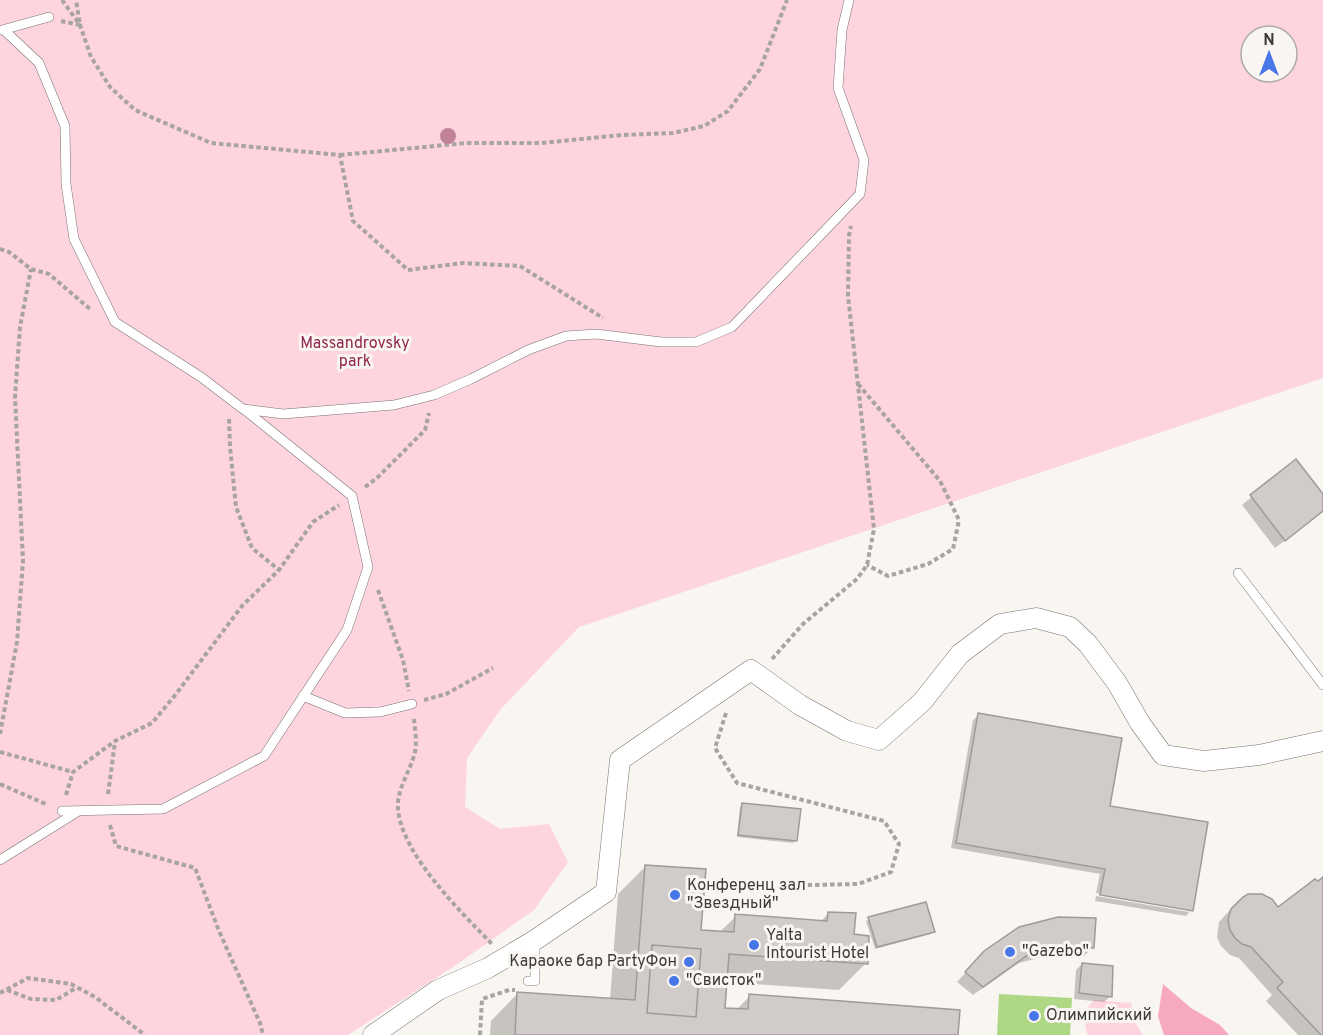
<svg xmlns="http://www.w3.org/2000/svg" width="1323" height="1035" viewBox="0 0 1323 1035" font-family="Overpass,sans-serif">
  <rect width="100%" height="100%" fill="#f9f5f1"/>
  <g fill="#fed4df" fill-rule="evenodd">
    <path d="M0 0H1323V378L579 627 500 710 467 758 465 807 500 829 549 824 568 862 534 910 456 965 348 1035H0ZM1251 36H1287V72H1251Z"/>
    <path d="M1094 1000 1131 1003 1134 1021 1143 1035H1088C1083 1022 1084 1010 1094 1000Z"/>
  </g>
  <polygon fill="#f7aabf" points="1163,984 1191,1008 1220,1025 1229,1035 1164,1035 1158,1016"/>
  <polygon fill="#afd885" points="999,994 1072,998 1070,1035 997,1035"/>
  <g fill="#0003">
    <polygon points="1296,461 1323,496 1323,511 1275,548 1242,505"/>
    <polygon points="979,715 1109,807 1191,910 1186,916 1095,901 1096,896 1189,912 1189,909 1096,893 1100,874 951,848 973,720"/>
    <polygon points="742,804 796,841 793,843 737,837 740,807"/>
    <polygon points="645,867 700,931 719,933 736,916 820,922 829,913 853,936 866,963 839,990 726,982 724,1009 736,1010 750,996 957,1035 490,1035 491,1021 518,993 610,1000 618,894"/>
    <polygon points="1323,879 1323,1035 1298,1035 1266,1001 1272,995 1239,958 1230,955 1221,946 1217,937 1219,922 1238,901 1249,896 1278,909"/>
    <polygon points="869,919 933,931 931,934 875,949 866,921"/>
    <polygon points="1020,929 1092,948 1083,957 1051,955 1019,963 973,995 957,982 975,962"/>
    <polygon points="1082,964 1110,997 1104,1002 1074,999 1076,970"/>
  </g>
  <g fill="#d1cbca" stroke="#a09a99" stroke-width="1.5">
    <polygon points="1296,459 1323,494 1323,511 1285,541 1250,495"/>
    <polygon points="978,713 1122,738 1110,806 1208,822 1193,911 1100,895 1105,869 956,843"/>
    <polygon points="742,803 801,809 797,841 738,835"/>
    <polygon points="645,865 706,869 701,930 734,932 735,914 827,921 828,912 856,913 854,934 869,936 868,964 729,954 725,1008 748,1009 749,994 960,1010 958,1035 515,1035 517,992 635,1000"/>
    <polygon points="1323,877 1323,1035 1321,1035 1277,988 1283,982 1251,947 1242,944 1235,938 1230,930 1228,920 1231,909 1243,897 1248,894 1262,894 1272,899 1278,907 1315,879 1318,881"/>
    <polygon points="926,902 935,932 877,947 868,917"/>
    <polygon points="1058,917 1096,918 1094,948 1061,947 1029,954 983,987 965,972 984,951 1019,927"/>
    <polygon points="652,945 701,949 696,1017 647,1013"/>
    <polygon points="1082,963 1113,966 1112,997 1079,993"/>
  </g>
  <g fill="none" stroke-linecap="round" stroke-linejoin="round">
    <g stroke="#777370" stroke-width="10">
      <g id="service">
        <polyline points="2,30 49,17"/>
        <polyline points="5,31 39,63 65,126 66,184 74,239 115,322 201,377 243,409 283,414 394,405 434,395 471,379 528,350 566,336 596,334 661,342 696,342 732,327 860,194 864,160 838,88 842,30 849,0"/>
        <polyline points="1238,573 1323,685"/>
        <polyline points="303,696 345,713 380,712 412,704"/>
        <polyline points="62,811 163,809 264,756 347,630 368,567 352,496 245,410"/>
        <polyline points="0,860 77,812"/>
        <polyline points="528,981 535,981 535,940"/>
      </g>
    </g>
    <g stroke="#777370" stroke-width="21">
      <polyline id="minor" points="373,1035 438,990 488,968 535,940 606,892 620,760 751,670 800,705 847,731 879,740 922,702 960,654 1000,624 1036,618 1070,627 1088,644 1117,683 1140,723 1163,755 1204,761 1259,755 1323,741"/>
    </g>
    <g stroke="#a7a4a1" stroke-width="4" stroke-dasharray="4.5 3" stroke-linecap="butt">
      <polyline points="62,0 80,25 91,57 110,87 135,110 211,143 340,155 353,221 408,270 463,263 520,266 603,318"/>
      <polyline points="61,21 80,25 76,0"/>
      <polyline points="340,155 466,143 542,143 622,135 673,133 704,126 728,111 760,69 787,0"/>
      <polyline points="0,249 9,252 31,269 49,274 90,309"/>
      <polyline points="858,384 940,481 959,520 953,549 928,564 888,576 867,565"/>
      <polyline points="229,419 230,447 236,507 252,548 279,570"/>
      <polyline points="365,487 377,478 425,430 429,413"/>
      <polyline points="378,590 403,660 409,691"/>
      <polyline points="772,659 803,624 857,579 867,565 874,529 848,296 849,235 851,226"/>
      <polyline points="424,700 446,694 493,668"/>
      <polyline points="726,713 715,748 737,783 884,821 899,844 891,872 858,884 763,886"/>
      <path d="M414 719C415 729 417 742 415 752 411 770 396 790 398 809 402 855 461 912 492 944"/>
      <polyline points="0,734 17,642 23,561 15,397 20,327 31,269"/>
      <polyline points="0,752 73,772"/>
      <polyline points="0,784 48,805"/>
      <polyline points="108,794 115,742"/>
      <polyline points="66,795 73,772 115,741 152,723 176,694 242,606 279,570 313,522 339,505"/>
      <polyline points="110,825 116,846 195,868 219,931 260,1023 263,1035"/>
      <polyline points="7,990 31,999 56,1000 76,988"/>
      <polyline points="0,993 28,978 71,984 95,997 145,1035"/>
      <polyline points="480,1035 482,999 509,990 515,990"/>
    </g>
    <use href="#service" stroke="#fff" stroke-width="9"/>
    <use href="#minor" stroke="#fff" stroke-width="20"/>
  </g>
  <circle fill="#c08399" cx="448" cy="136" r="8"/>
  <g fill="#4776e8" stroke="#f9f5f1" stroke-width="2">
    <circle cx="675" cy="895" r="6"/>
    <circle cx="754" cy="945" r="6"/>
    <circle cx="1010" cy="952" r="6"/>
    <circle cx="689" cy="962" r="6"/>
    <circle cx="674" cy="981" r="6"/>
    <circle cx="1034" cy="1016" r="6"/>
  </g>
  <g text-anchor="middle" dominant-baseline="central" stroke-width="6" stroke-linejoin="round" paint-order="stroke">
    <g font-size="16" fill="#922651" stroke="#f9f5f1">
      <text x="355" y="344">Massandrovsky<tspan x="355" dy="18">park</tspan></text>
    </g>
    <g font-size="16" fill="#3c3b39" stroke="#f9f5f1" text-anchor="start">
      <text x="687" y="886">Конференц зал<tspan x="687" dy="18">"Звездный"</tspan></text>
      <text x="766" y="936">Yalta<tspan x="766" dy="18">Intourist Hotel</tspan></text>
      <text x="1022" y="952">"Gazebo"</text>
      <text x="677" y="962" text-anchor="end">Караоке бар PartyФон</text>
      <text x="686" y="981">"Свисток"</text>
      <text x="1046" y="1016">Олимпийский</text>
    </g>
  </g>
  <g transform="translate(1269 54)"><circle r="28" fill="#f9f5f1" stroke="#adaba7" stroke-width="1.5"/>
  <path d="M0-4.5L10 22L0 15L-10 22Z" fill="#4776e8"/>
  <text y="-9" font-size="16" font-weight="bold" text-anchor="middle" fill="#3c3b39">N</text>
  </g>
</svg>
